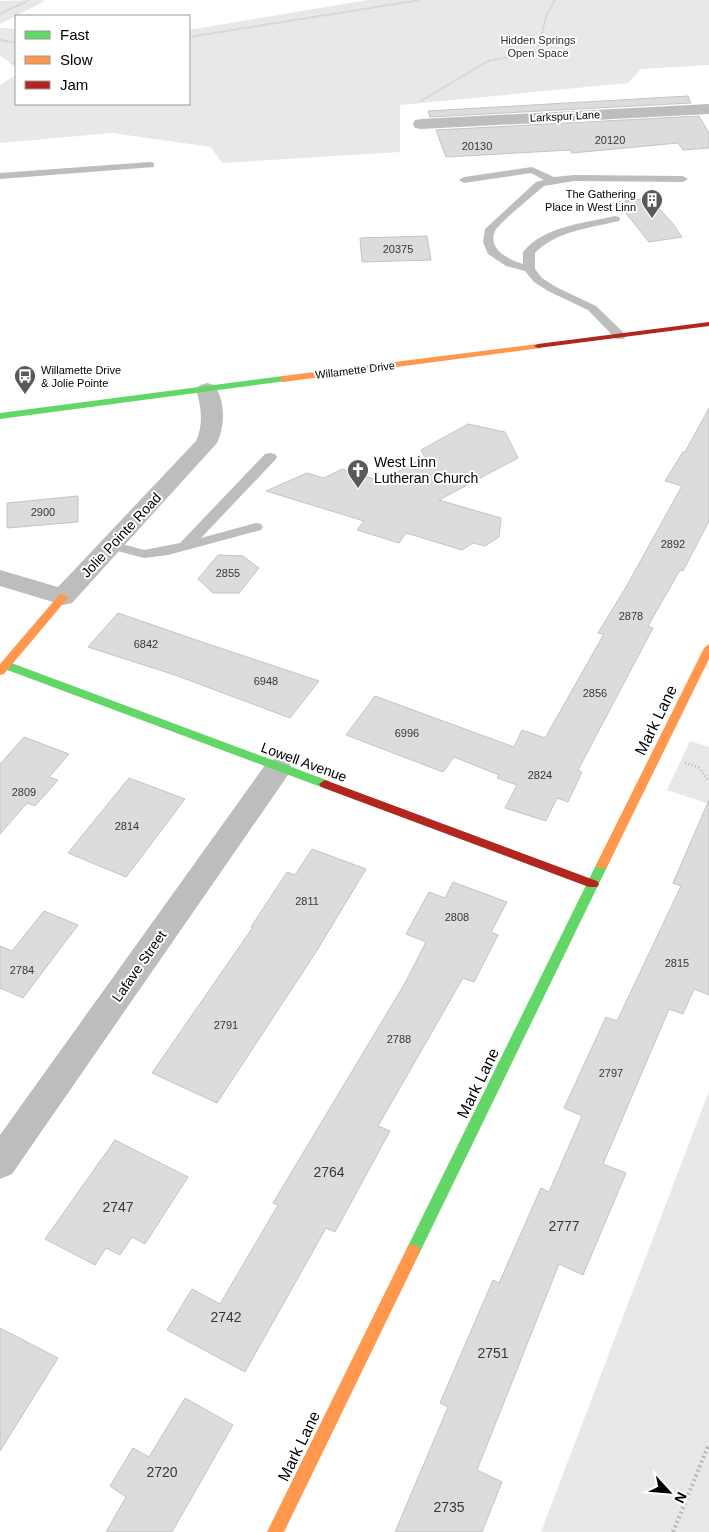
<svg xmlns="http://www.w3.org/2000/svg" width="709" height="1532" viewBox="0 0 709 1532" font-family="Helvetica,sans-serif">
  <rect width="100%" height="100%" fill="#fff"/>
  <g fill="#e8e8e8">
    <polygon points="38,0 45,1 0,24 0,1"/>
    <polygon points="368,0 709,0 709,65 641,69 628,83 400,105 400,152 222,163 211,147 112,133 0,143 0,85 16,75 16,104 189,104 189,30"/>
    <polygon points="0,28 16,29 16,68 0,55"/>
    <polygon points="690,741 709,747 709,804 667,790"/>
    <polygon points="709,1091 709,1532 541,1532"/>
  </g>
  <g fill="#dcdcdc" stroke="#c4c4c4">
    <polygon points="688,96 691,103 430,117 428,111"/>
    <polygon points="699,116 709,133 709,148 683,150 678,143 572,153 570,150 446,157 436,130"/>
    <polygon points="650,198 673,224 682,237 649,242 617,202"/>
    <polygon points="427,236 431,260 362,262 360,238"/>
    <polygon points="709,408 709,521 683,571 680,570 648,626 653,628 578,770 582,772 568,802 557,798 546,821 505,808 517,785 497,778 499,775 454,757 443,772 346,735 375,696 514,747 522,730 545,738 604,634 598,633 626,587 682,486 665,481 683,452 685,452"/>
    <polygon points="468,424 505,432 518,458 439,500 501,518 499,537 485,546 473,543 462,550 406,533 399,543 357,530 364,521 266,491 307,473 324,478 342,469 381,481 425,457 421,450"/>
    <polygon points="78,496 78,522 7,528 7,503"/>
    <polygon points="218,555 243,556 259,568 239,593 213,593 198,579"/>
    <polygon points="118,613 205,643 319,681 290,718 175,675 88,647"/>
    <polygon points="24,737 69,754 49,777 58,780 35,806 27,803 0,834 0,764"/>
    <polygon points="129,778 185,799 126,877 68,853"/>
    <polygon points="709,800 709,995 694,989 683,1014 669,1009 603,1164 626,1173 583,1275 559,1264 477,1470 502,1482 482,1532 395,1532 448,1407 440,1403 493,1280 499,1283 541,1188 549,1192 582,1116 564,1108 606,1017 617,1021 681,886 673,883"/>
    <polygon points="312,849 366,869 316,952 217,1103 152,1073 253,927 251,927 287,872 295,875"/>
    <polygon points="453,882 507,902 491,932 498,935 474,982 463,978 378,1126 390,1131 335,1232 326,1228 245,1372 167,1330 192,1289 220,1304 278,1205 273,1203 405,983 426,942 406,934 429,892 445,898"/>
    <polygon points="44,911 78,925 23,998 0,988 0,946 12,951"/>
    <polygon points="115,1140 188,1177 145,1244 132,1237 120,1255 106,1248 95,1265 45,1239"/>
    <polygon points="0,1328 58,1358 0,1451"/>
    <polygon points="185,1398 233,1425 172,1532 106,1532 126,1497 110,1486 133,1448 149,1457"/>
  </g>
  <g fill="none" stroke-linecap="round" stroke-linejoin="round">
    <g stroke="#b8b8b8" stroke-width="2" stroke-dasharray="0.5 1" stroke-linecap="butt">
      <polyline points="0,14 29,0"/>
      <polyline points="189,37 420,0"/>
      <polyline points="0,40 16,43"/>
      <polyline points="13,63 16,62"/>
      <polyline points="421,101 488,61 538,52 546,16 555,0"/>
    </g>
    <polyline stroke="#b8b8b8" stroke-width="3" stroke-dasharray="1 2.5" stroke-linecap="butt" points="685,763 698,767 709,781"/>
    <polyline stroke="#b8b8b8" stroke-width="4" stroke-dasharray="2 3" stroke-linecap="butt" points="673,1532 709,1444"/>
    <g fill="#bdbdbd" fill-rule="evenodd">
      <polygon points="150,162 154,163 154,167 0,179 0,173"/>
      <path d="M532 167 554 177 574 175 683 176 688 179 683 182 574 181 544 186C536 193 498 224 495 231 487 249 509 260 523 264V252C544 226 585 223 615 216L619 217 620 219 619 221C590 228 556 231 535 253V269L542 278 556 287 596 306 624 333 626 336 624 339H616L588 310 548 291 534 282 525 271 506 266 488 254 483 242 485 229 536 182 544 180 531 173 464 183 459 180 464 177Z"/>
      <polygon points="270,453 275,454 277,457 275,460 201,538 256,523 261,524 263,527 261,530 168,555 144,558 106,548 104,545 106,542 111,541 144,550 180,543 265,454"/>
    </g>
    <g fill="#bdbdbd" fill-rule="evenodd">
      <polygon points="709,104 709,114 421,129 415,128 413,124 415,120 421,119"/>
      <path d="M207 383 214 385C226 401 225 426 217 443L72 603 63 605 0 586V570L58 587 196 441C204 424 201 406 196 389L200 385Z"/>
      <polygon points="278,758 288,761 292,768 288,775 12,1174 0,1179 0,1135 268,761"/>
    </g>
    <g fill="#63d668" fill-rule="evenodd">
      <polygon points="283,376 287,379 286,381 0,419 0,413"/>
      <polygon points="6,661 329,781 331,784 329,787 321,787 2,668 1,665 2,662"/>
      <polygon points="602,860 606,862 608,865 418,1256 413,1258 408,1256 406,1251 408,1246 596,865 598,862"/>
    </g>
    <g fill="#ff974d" fill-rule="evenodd">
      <polygon points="538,344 541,344 541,348 283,382 279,379 283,376"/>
      <polygon points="63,594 68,597 67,599 4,674 0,675 0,664 59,595"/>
      <polygon points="709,644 709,659 608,865 606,868 598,868 596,865 704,648"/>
      <polygon points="413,1244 418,1246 420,1251 418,1256 284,1532 267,1532 408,1246"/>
    </g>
    <g fill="#b3261e" fill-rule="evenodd">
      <polygon points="709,322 709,326 538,348 534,346 538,344"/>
      <polygon points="325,780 597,881 599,884 597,887 589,887 321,787 319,784"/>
    </g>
  </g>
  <defs>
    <g id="building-pin" transform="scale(1.125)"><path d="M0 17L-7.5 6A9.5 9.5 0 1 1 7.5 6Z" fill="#595959" stroke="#fff"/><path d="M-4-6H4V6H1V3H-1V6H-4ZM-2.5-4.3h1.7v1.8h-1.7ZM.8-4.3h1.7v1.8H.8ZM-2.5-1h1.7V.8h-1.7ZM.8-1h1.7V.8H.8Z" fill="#fff"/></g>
    <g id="bus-pin" transform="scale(1.125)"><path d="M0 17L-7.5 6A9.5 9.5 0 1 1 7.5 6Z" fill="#595959" stroke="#fff"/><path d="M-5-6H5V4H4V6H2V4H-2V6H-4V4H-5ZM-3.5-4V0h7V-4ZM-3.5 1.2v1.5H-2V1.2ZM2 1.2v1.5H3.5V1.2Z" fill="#fff"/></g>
    <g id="church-pin" transform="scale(1.125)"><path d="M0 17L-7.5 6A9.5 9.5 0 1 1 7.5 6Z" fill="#595959" stroke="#fff"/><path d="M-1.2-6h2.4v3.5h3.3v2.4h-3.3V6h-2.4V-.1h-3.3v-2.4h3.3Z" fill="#fff"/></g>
  </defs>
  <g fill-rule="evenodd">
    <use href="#building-pin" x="652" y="200"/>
    <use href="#bus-pin" x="25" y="376"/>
    <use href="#church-pin" x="358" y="470"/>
  </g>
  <g text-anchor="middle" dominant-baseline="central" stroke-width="4" stroke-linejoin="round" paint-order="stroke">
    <g font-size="11" fill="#2d2d2d" stroke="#fff">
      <text x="538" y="40">Hidden Springs<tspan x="538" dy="13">Open Space</tspan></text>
    </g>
    <g font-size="11" fill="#000" stroke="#fff">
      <text transform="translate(565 116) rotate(-3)">Larkspur Lane</text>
      <text transform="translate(355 370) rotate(-7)">Willamette Drive</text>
    </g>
    <g font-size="11" fill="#373737">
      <text x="610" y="140">20120</text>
      <text x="477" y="146">20130</text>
      <text x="398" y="249">20375</text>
      <text x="43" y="512">2900</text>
      <text x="673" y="544">2892</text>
      <text x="228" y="573">2855</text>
      <text x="631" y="616">2878</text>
      <text x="146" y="644">6842</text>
      <text x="266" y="681">6948</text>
      <text x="595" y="693">2856</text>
      <text x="407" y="733">6996</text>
      <text x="540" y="775">2824</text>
      <text x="24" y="792">2809</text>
      <text x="127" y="826">2814</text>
      <text x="307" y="901">2811</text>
      <text x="457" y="917">2808</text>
      <text x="677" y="963">2815</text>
      <text x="22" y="970">2784</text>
      <text x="226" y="1025">2791</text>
      <text x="399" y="1039">2788</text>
      <text x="611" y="1073">2797</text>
    </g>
    <g font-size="11" fill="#000" stroke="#fff" text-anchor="end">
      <text x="636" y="194">The Gathering<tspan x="636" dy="13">Place in West Linn</tspan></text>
      <text x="41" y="370" text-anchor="start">Willamette Drive<tspan x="41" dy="13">&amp; Jolie Pointe</tspan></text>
    </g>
    <g font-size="14" fill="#000" stroke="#fff" text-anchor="start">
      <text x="374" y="462">West Linn<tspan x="374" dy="16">Lutheran Church</tspan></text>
    </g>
    <g font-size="14" fill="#000" stroke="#fff">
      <text transform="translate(121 535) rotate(-47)">Jolie Pointe Road</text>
      <text transform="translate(304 762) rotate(20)">Lowell Avenue</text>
      <text transform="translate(139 966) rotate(-55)">Lafave Street</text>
    </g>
    <g font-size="14" fill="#373737">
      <text x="329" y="1172">2764</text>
      <text x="118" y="1207">2747</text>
      <text x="564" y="1226">2777</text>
      <text x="226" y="1317">2742</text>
      <text x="493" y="1353">2751</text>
      <text x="162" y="1472">2720</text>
      <text x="449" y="1507">2735</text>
    </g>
    <g font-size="16" fill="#000" stroke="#fff">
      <text transform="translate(656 720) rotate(-64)">Mark Lane</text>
      <text transform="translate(478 1083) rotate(-64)">Mark Lane</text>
      <text transform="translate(299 1446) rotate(-64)">Mark Lane</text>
    </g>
  </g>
  <rect x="15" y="15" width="175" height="90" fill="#ffffff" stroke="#999999"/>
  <rect x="25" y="31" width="25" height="8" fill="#63d668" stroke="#999999"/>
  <text x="60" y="40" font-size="15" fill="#000000">Fast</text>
  <rect x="25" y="56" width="25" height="8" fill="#ff974d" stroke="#999999"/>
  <text x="60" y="65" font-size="15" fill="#000000">Slow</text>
  <rect x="25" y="81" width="25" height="8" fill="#b3261e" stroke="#999999"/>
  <text x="60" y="90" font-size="15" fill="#000000">Jam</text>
  <g transform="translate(669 1492) rotate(116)" stroke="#ffffff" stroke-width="4" paint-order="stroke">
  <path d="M0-4L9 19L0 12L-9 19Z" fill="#000000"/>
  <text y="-8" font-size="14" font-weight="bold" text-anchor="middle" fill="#000000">N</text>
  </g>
</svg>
